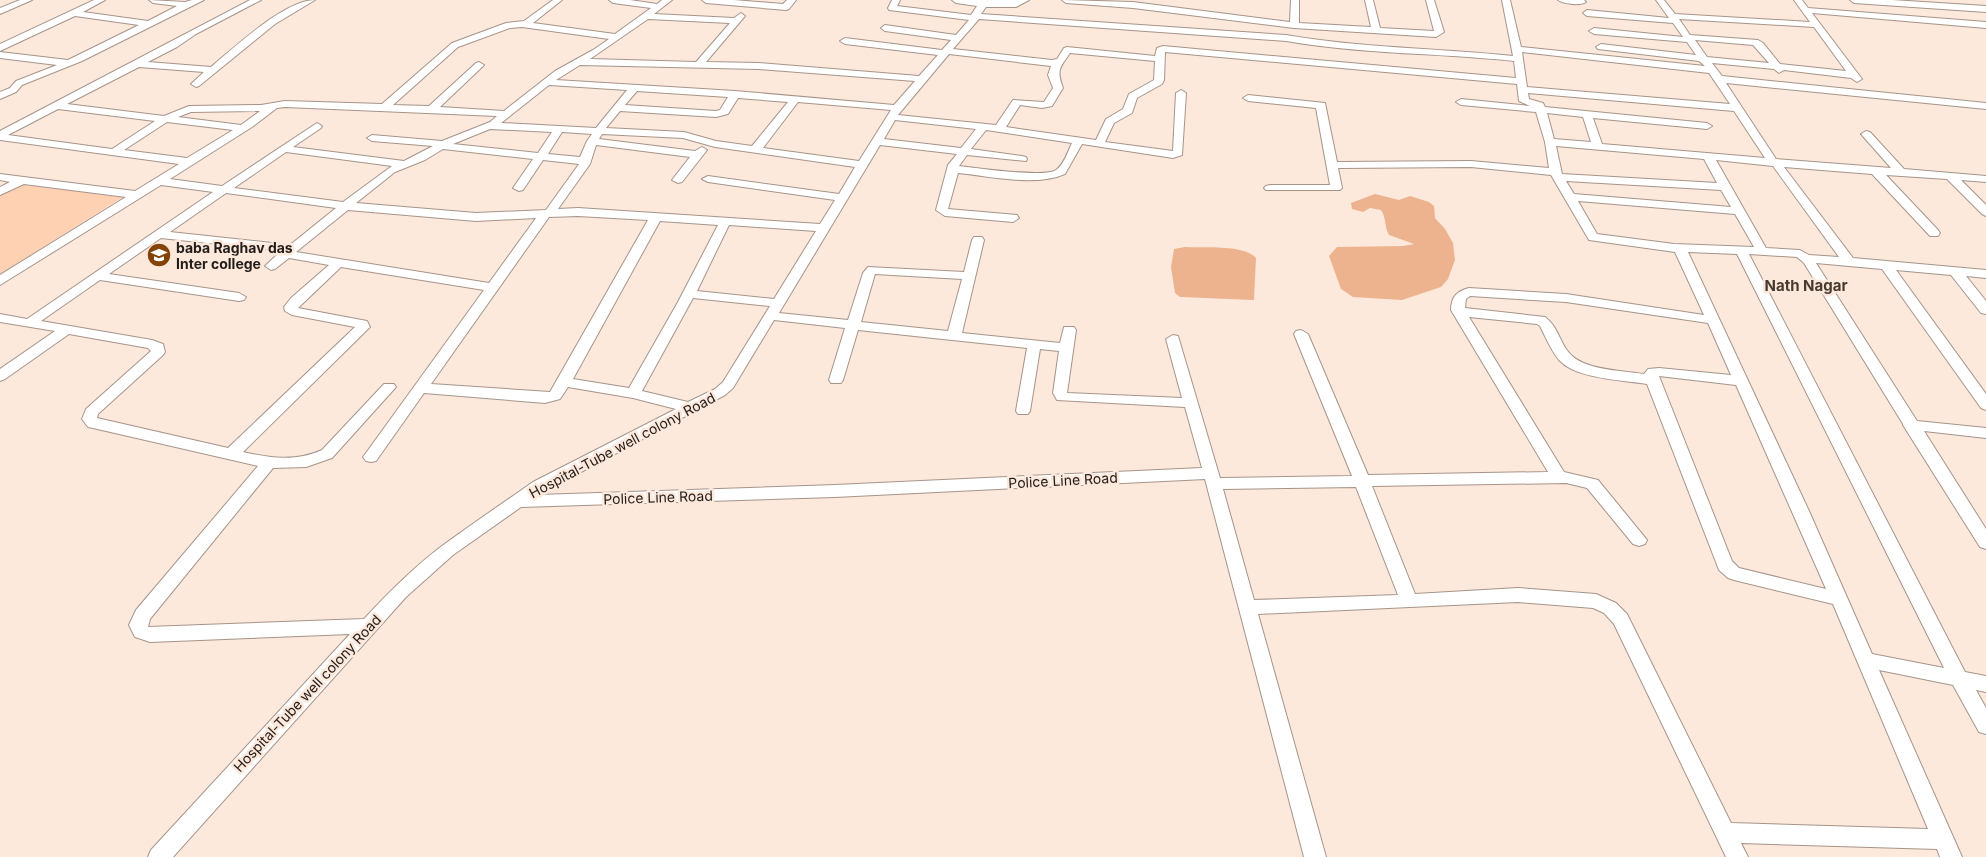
<svg xmlns="http://www.w3.org/2000/svg" width="1986" height="857" viewBox="0 0 1986 857" font-family="Inter,sans-serif">
  <rect width="100%" height="100%" fill="#fce9dc"/>
  <polygon fill="#ffd1b3" points="17,184 123,197 0,274 0,193"/>
  <g fill="#ecb38e">
    <path d="M1375 194 1399 200 1410 196 1429 202 1434 206 1435 218 1445 229 1453 243 1455 260 1448 279 1441 287 1402 300 1353 297 1341 289 1329 256 1337 247 1403 246 1414 244 1389 235C1384 226 1387 220 1381 210L1370 208 1363 212 1352 209 1351 203Z"/>
    <path d="M1185 247C1203 248 1244 244 1256 258L1254 300 1180 297 1175 293 1171 267 1174 249Z"/>
  </g>
  <g fill="none" stroke-linecap="round" stroke-linejoin="round">
    <g stroke="#a69489" stroke-width="2">
      <g id="minor">
        <polygon points="20,0 32,0 0,14 0,8"/>
        <polygon points="94,0 105,0 83,12 148,21 177,6 153,3 149,0 185,2 192,0 204,0 82,61 22,85 16,92 0,99 0,92 10,88 16,81 57,65 0,58 0,52 68,60 139,25 75,16 0,51 0,44"/>
        <path d="M250 0H261L196 34 177 47 148 62 211 67C235 47 285 0 315 0L275 24 199 86 196 87 191 84 204 72 139 67 67 104 164 116 189 106 261 105 285 101 382 104 452 43 506 23 524 21 553 0H562L533 23 615 34 651 8 613 3 609 0H630L657 4 662 0H672L654 14 734 18 741 13 745 16 706 62 759 63 919 76 938 55 845 44 840 41 845 38 942 50 951 40 885 31 881 28 885 25 956 35 969 20 889 10 888 8 892 0H900L897 6 971 15 977 6 956 3 952 0H1029L1016 7H986L981 14 1286 35C1361 48 1438 48 1513 56L1502 0H1510L1521 47 1705 66 1699 61 1598 49 1596 47 1601 44 1696 55 1687 42 1594 34 1589 31 1594 28 1683 37 1673 23 1587 16 1583 13 1587 10 1669 18 1656 0H1664L1675 14 1810 22 1794 0H1802L1808 8 1986 22V28L1812 13 1862 79 1857 82 1851 78 1784 70 1779 73 1774 69 1712 63 1722 76 1986 103V109L1726 83 1776 159 1891 168 1861 134 1866 131 1870 132 1904 169 1986 176V182L1961 180 1986 205V216L1982 214 1947 179 1886 175 1938 230 1940 233 1938 236H1930L1872 174 1784 167 1853 258 1986 270V278L1966 276 1986 301V314L1981 313 1951 275 1896 270 1986 394V410L1981 408 1882 269 1816 263 1917 421 1986 428V438L1924 431 1986 529V549L1980 547 1903 425V424L1804 263 1797 257 1749 254 1965 672 1986 676V692L1976 690 1986 708V734L1979 732 1953 685 1879 670 1962 857H1940L1937 849 1741 843 1748 857H1726L1614 624 1604 613 1593 608 1518 602 1258 614 1326 857H1304L1205 479 835 497 521 507 453 555 406 597 173 857H148L151 850 350 634 150 642 135 637 129 625 136 610 258 466 93 428 88 427 82 419 86 409 151 351 148 348 69 334 5 379 0 381V369L55 331 0 322V314L27 319 213 192 161 185 0 285V275L126 197 24 184 0 195V187L10 182 0 180V174L135 191 179 164 0 140V131ZM648 19 730 23 696 62 590 59ZM979 19 1286 41C1361 54 1438 53 1514 61L1516 78 1163 46 1157 48 1155 56 1067 47 1064 48 1057 59 1052 60 953 49ZM1679 19 1814 27 1846 71 1780 64 1763 43 1758 40 1690 35ZM522 27 609 39 593 50 555 71 504 111 440 107 482 67 484 65 479 62 476 63 429 106 393 105 458 47 510 28ZM1695 40 1753 45 1769 63 1707 57ZM1165 52 1517 84 1519 101 1530 106 1461 99 1456 102 1461 105 1536 112 1545 142 1549 168 1471 161 1337 162 1325 103 1248 95 1243 98 1248 101 1316 108 1330 185H1270L1266 186 1264 188 1266 190H1340L1342 188 1338 168 1471 167 1551 175 1589 240 1675 252 1704 315 1566 294 1469 288C1457 291 1451 297 1451 310L1548 472 1368 475 1308 334 1301 330 1296 331 1294 334 1352 476 1220 478 1178 336 1173 335 1166 339 1182 398 1067 393 1076 330 1074 327H1064L1060 343 962 333 984 240 982 237H974L972 240 964 272 868 267 863 273 848 320 779 313 880 145 957 154 948 165 936 210 945 216 1013 222 1019 218 1017 215 948 209 958 173C989 176 1035 187 1065 174L1082 144 1173 158 1182 155 1186 93 1181 90 1176 93 1173 151 1105 142 1114 123 1132 113 1137 98 1162 84 1164 80ZM1522 52 1709 73 1730 104 1527 87ZM1070 53 1155 61 1154 80 1129 94 1123 109 1106 119 1096 140 1006 127 1020 105 1042 108 1052 106 1063 88C1056 69 1060 68 1070 53ZM949 54 1051 66 1048 75 1053 88 1044 102 1013 100 996 125 898 115ZM580 65 759 69 915 81 894 105 735 91 556 80ZM549 85 627 90 596 128 501 123ZM637 91 728 97 720 110 716 111 625 105ZM1528 93 1734 111 1765 158 1602 144 1593 118 1707 129 1712 126 1707 123 1545 107 1543 103 1529 99ZM738 98 788 102 752 146 716 141 684 132 606 128 620 111 716 117 728 114ZM798 102 891 110 859 161 763 148ZM285 107 497 116 490 122 442 141 372 135 367 138 372 141 433 146 404 161 293 147 321 128 322 126 317 123 222 186 170 179 252 127 277 108ZM58 109 155 121 112 149 8 135ZM260 111 241 125 178 117 191 112ZM1547 113 1583 117 1591 142 1554 139ZM895 120 976 129 961 148 884 139ZM167 122 233 130 187 158 124 150ZM490 129 552 132 538 153 453 144ZM986 130 993 131 1072 143C1068 151 1064 165 1056 170 1044 178 977 168 959 166L967 155 1026 161 1027 159 1026 157 1022 156 971 149ZM562 132 592 134 587 141 580 157 548 154ZM602 134 683 138 715 147 855 167 839 194 708 176 702 179 708 182 835 200 820 224 578 208 558 209 590 164 596 145 690 157 672 180 678 183 682 182 707 150 702 147 695 151 599 139ZM1556 146 1704 159 1717 183 1562 174ZM443 149 533 159 513 188 519 191 523 190 543 160 579 164 546 210 476 213 356 203 395 172 425 160ZM286 152 392 166 343 202 234 188ZM1716 160 1773 166 1839 257 1809 255 1800 250 1766 248ZM1566 181 1721 190 1731 207 1574 194ZM226 193 336 208 290 245 170 232ZM1578 201 1735 214 1754 247 1674 244 1597 234ZM348 210 476 221 536 218 489 283 296 252ZM578 216 648 220 550 392 431 384 549 217ZM660 221 718 225 678 302 629 388 573 379ZM729 225 816 231 774 299 697 291ZM161 238 281 251 265 266 271 270 275 269 289 258 329 265 291 298 284 307 285 311 292 315 355 327 228 448 97 418 98 414 163 355 165 352 163 344 152 340 41 321 100 280 239 301 244 300 246 297 239 293 109 274ZM1688 252 1737 254 1944 668 1872 654 1809 511ZM341 267 484 290 366 453 363 457 366 461 371 462 376 461 424 393 545 403 560 399 568 387 633 398 676 409 533 482C503 503 472 524 442 546 414 567 388 593 364 619L148 627 150 619 273 468 306 467 332 458 396 387 394 384H384L322 450C296 462 269 458 243 452L370 327 367 321 298 308ZM875 274 962 279 948 331 861 322ZM1470 296 1566 302 1708 323 1731 375 1659 368 1648 369 1644 374C1620 370 1580 371 1566 349 1559 338 1556 325 1545 317L1465 308 1466 299ZM693 298 770 306 723 382 715 389 688 402 642 391ZM1469 317 1537 324 1540 326C1546 338 1551 350 1559 360 1576 379 1623 380 1647 384L1719 570 1728 578 1734 580 1833 604 1928 829 1731 823 1627 614 1616 603 1596 594 1518 588 1415 594 1372 486 1566 483 1587 488 1633 544 1639 546 1645 544 1647 540 1598 480 1564 472ZM774 320 845 328 829 380 831 383H841L843 380 858 330 1027 348 1016 411 1018 414H1028L1030 411 1040 349 1059 351 1053 393 1057 400 1185 407 1202 468 835 485 538 495 725 395 733 388ZM1659 376 1736 385 1826 589 1739 568 1732 561ZM1356 487 1398 595 1254 600 1223 489Z"/>
        <polygon points="702,0 734,0 783,4 787,0 796,0 789,9 786,10 706,3"/>
        <polygon points="1062,0 1133,2 1290,22 1291,0 1299,0 1299,23 1371,27 1365,0 1373,0 1380,28 1434,31 1426,0 1434,0 1444,32 1436,37 1294,28 1133,8 1066,3"/>
        <path d="M1558 0H1584L1586 2C1580 6 1564 4 1558 0Z"/>
        <polygon points="1850,0 1892,0 1986,6 1986,12 1854,3"/>
      </g>
    </g>
    <use href="#minor" fill="#fff" fill-rule="evenodd"/>
  </g>
  <defs>
    <g id="university-disc" transform="scale(1.25)"><circle r="9.5" fill="#824208" stroke="#fce9dc"/><path d="M0-5L7-2L0 1L-7-2ZM-4 1L0 2.5L4 1V4Q0 6-4 4Z" fill="#fff"/></g>
  </defs>
  <g fill-rule="evenodd">
    <use href="#university-disc" x="159" y="255"/>
  </g>
  <g text-anchor="middle" dominant-baseline="central" stroke-width="5" stroke-linejoin="round" paint-order="stroke">
    <g font-size="14" font-weight="bold" fill="#231c18" stroke="#fce9dc" text-anchor="start">
      <text x="176" y="247">baba Raghav das<tspan x="176" dy="16">Inter college</tspan></text>
    </g>
    <g font-size="14" fill="#231c18" stroke="#fce9dc">
      <text transform="translate(622 445) rotate(-28)">Hospital-Tube well colony Road</text>
      <text transform="translate(1063 480) rotate(-3)">Police Line Road</text>
      <text transform="translate(658 497) rotate(-2)">Police Line Road</text>
      <text transform="translate(307 693) rotate(-47)">Hospital-Tube well colony Road</text>
    </g>
    <g font-size="15" font-weight="bold" fill="#493a30" stroke="#fce9dc">
      <text x="1806" y="285">Nath Nagar</text>
    </g>
  </g>
</svg>
